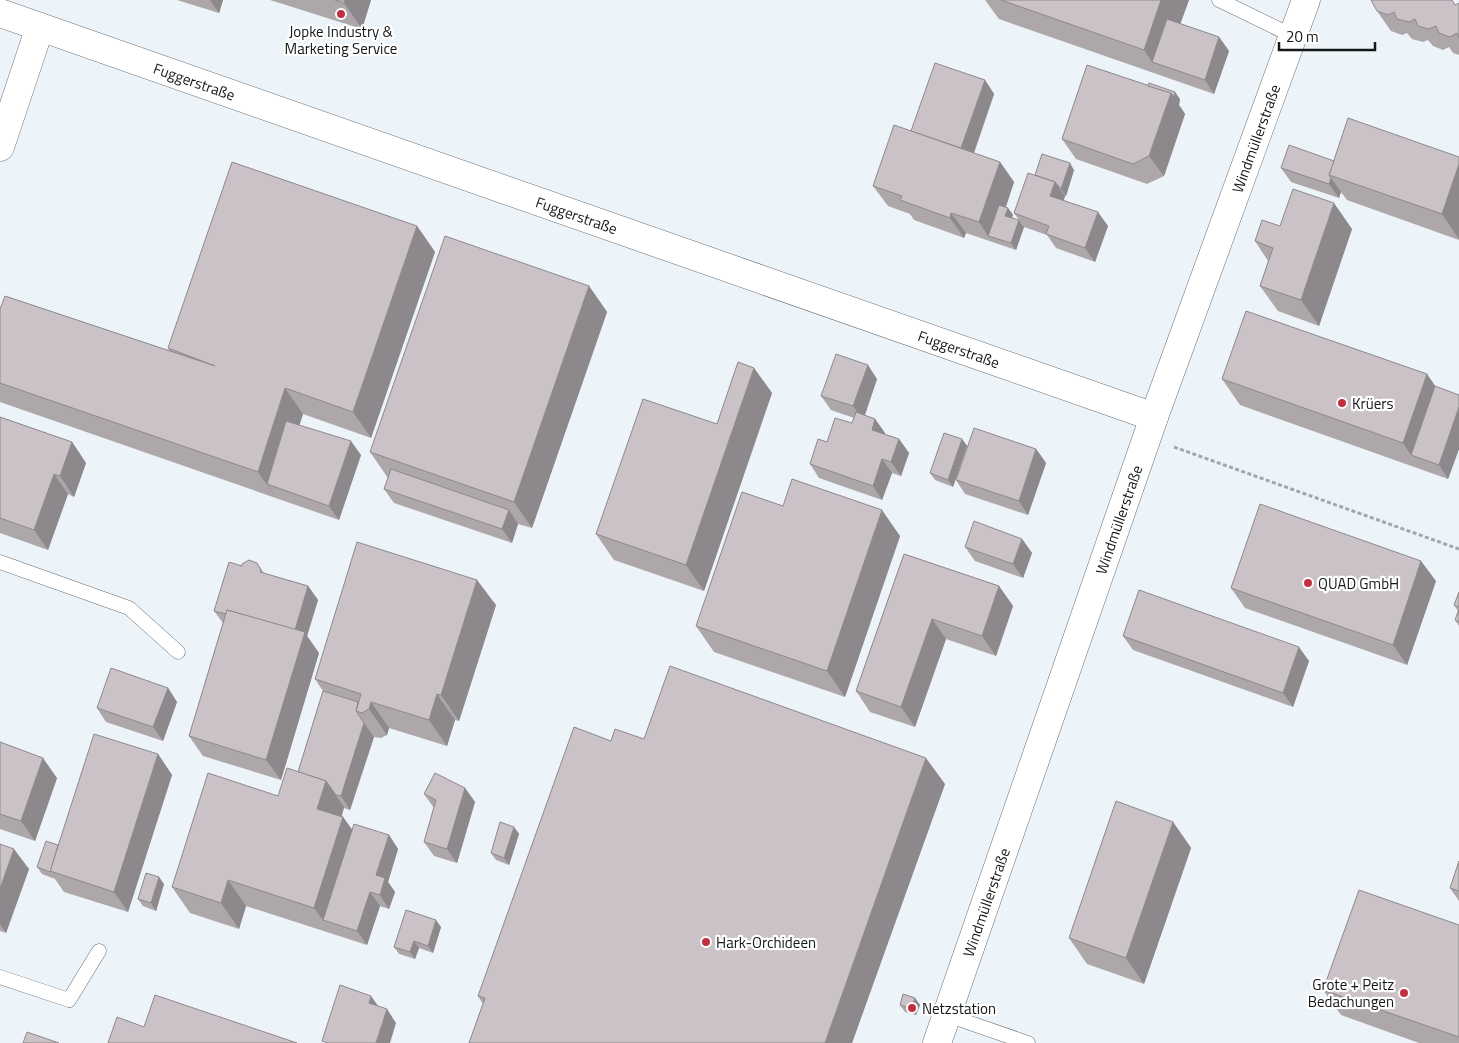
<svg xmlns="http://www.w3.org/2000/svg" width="1459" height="1043" viewBox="0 0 1459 1043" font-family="'Titillium Web',sans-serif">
  <rect width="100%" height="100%" fill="#ecf3f9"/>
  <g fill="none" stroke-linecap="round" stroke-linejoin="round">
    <g stroke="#696f74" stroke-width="15">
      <g id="service">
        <polyline points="1219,0 1293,36"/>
        <polyline points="0,562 129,608 178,652"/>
        <polyline points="0,977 69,1000 99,951"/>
        <polyline points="947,1015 1028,1043"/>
      </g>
    </g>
    <g stroke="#696f74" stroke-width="29">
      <g id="minor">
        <path id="s1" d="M0 13 1154 417"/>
        <polyline points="0,147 40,27"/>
        <path id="s2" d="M937 1043 1154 417 1306 0"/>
      </g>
    </g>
    <polyline stroke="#a1a7ab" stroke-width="3" stroke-dasharray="4 2.5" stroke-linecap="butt" points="1174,447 1459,549"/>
    <use href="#service" stroke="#fff" stroke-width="14"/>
    <use href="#minor" stroke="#fff" stroke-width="28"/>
  </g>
  <g fill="#aea7aa">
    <polygon points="177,0 223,0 219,13"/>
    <polygon points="270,0 371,0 362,29"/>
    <polygon points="985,0 1189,0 1180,24 1219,37 1229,51 1214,94 999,19"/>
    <polygon points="1459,3 1459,55 1453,53 1449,47 1443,50 1433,46 1428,40 1423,42 1412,39 1407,33 1402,35 1391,31 1377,11 1456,5"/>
    <polygon points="985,80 994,94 974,153 1000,162 1014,182 1006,207 1008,208 1013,215 1012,218 1024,227 1016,250 966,233 964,238 914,220 910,214 888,206 873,186 911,131"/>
    <polygon points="1180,99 1179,105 1185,114 1164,176 1147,184 1076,159 1062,139"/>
    <polygon points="1459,157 1459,240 1347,200 1341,192 1339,198 1291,182 1281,168"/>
    <polygon points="1074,170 1066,196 1065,196 1064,200 1108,226 1095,262 1056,248 1047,235 1024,227 1014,213 1035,175"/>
    <polygon points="417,226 435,252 371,438 303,414 299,426 361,455 339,520 0,402 0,309 169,350 168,348"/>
    <polygon points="1352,229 1319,326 1278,311 1260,286 1268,261 1255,241"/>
    <polygon points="589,286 607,312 532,528 518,524 512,543 394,503 384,489 388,478 370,452"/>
    <polygon points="754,368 772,393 704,591 614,560 596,534 717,424"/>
    <polygon points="877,379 865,415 875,419 885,433 885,434 899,439 909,453 901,476 892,473 882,500 819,478 810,464 827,442 852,423 854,418 831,410 821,396"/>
    <polygon points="1222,379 1459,395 1459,449 1448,479 1240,405"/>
    <polygon points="0,417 72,442 86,463 74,497 68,494 48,550 0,533"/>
    <polygon points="962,439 967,446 953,487 935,480 930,473"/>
    <polygon points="1036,449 1046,463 1028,515 965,494 956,480"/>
    <polygon points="783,506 900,536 845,697 714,652 696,626"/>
    <polygon points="1022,539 1032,553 1023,578 975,561 965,547"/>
    <polygon points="904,554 999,586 1013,606 996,656 946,639 915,727 870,712 856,691"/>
    <polygon points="257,563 264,573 308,586 318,600 307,636 319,653 281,780 203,756 189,736 223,623 214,611 242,566"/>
    <polygon points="1436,581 1407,665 1245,608 1231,588"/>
    <polygon points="1459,592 1459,626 1455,620 1458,611 1454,605"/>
    <polygon points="496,605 459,721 455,720 447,746 389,728 387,735 381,738 374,737 350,810 344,808 342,816 343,817 352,829 389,835 398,849 388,882 395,892 389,909 380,906 367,945 246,906 239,929 190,913 172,887 278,796 298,772 323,691 315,679"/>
    <polygon points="1123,636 1309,661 1293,707 1133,650"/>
    <polygon points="168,688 177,702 163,741 106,722 97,708"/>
    <polygon points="644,739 945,784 852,1043 469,1043 483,1004 478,996 611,741"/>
    <polygon points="0,742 57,778 35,841 0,829"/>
    <polygon points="158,754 172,775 128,912 64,892 55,879 42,874 37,867 58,845"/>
    <polygon points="465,788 475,802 457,863 434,856 424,842 434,808 424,794"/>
    <polygon points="1173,822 1191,848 1144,984 1087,964 1069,938"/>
    <polygon points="514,827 519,834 509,865 496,860 491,853"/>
    <polygon points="0,844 29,869 6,933 0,931"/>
    <polygon points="1459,861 1459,901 1450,888"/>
    <polygon points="164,884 156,911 143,906 138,899"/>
    <polygon points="1459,925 1459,1043 1419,1043 1341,1015 1323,990"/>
    <polygon points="441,927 433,953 419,948 415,959 399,954 394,947"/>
    <polygon points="915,998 920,1005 916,1015 905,1012 900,1005"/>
  </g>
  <g fill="#8d888b">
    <polygon points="210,0 223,0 219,13"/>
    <polygon points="345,0 371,0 362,29 344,3"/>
    <polygon points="1161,0 1189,0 1165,66 1152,62 1144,50"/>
    <polygon points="1219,37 1229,51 1214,94 1205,80"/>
    <polygon points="985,80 994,94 969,167 959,153"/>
    <polygon points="1175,92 1180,99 1179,105 1185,114 1164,176 1149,156 1171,93"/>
    <polygon points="1000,162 1014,182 995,238 988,236 979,222"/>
    <polygon points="1070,163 1074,170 1066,196 1061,189"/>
    <polygon points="1459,164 1459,239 1442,214"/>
    <polygon points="1331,178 1341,192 1339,198 1329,184"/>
    <polygon points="1055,182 1065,196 1060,210 1050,196"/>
    <polygon points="1334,203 1352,229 1319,326 1301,300"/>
    <polygon points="1008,208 1013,215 1010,223 1005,216"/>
    <polygon points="1098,212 1108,226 1095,262 1085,248"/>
    <polygon points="951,213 966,233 964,238 950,218"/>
    <polygon points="1019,220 1024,227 1016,250 1011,243"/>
    <polygon points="417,226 435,252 371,438 353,412"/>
    <polygon points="589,286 607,312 532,528 514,502"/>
    <polygon points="868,365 877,379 863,420 853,406"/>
    <polygon points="754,368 772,393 704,591 686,565"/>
    <polygon points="1427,374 1445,400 1411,455 1403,443"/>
    <polygon points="285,388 303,414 279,488 267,484 276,498 258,472"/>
    <polygon points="1459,407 1459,449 1448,479 1439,465"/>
    <polygon points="875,419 885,433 881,444 872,430"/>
    <polygon points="899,439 909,453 901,476 891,462"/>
    <polygon points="962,439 967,446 953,487 948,480"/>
    <polygon points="351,441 361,455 339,520 329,506"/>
    <polygon points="72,442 86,463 74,497 60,476"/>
    <polygon points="1036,449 1046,463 1028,515 1019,501"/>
    <polygon points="882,459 892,473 882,500 873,486"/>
    <polygon points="54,474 68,494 48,550 34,530"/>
    <polygon points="509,510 518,524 512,543 502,529"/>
    <polygon points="882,510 900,536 845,697 827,671"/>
    <polygon points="1022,539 1032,553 1023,578 1013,564"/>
    <polygon points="1421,561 1436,581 1407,665 1393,645"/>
    <polygon points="477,580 496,605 459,721 441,695"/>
    <polygon points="308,586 318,600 307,636 319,653 281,780 266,760 294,634"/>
    <polygon points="999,586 1013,606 996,656 982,636"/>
    <polygon points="932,619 946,639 915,727 901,707"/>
    <polygon points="1299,647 1309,661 1293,707 1283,693"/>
    <polygon points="168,688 177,702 163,741 153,727"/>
    <polygon points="437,694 455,720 447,746 429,720"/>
    <polygon points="371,702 389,728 387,735 369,709"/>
    <polygon points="364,723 374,737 350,810 341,796"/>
    <polygon points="158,754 172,775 128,912 114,892"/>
    <polygon points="43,758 57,778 35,841 21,821"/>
    <polygon points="926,758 945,784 852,1043 825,1043"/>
    <polygon points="326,781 344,807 336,834 317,809"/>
    <polygon points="465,788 475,802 457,863 447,849"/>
    <polygon points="343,817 361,843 323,920 314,908"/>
    <polygon points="1173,822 1191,848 1144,984 1126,958"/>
    <polygon points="514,827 519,834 509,865 504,858"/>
    <polygon points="389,835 398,849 388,882 395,892 389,909 380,895 376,875"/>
    <polygon points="14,849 29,869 6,933 0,924 0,889"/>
    <polygon points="159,877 164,884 156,911 151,903"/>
    <polygon points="228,880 246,906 239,929 221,903"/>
    <polygon points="370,892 380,906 367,945 357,931"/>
    <polygon points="436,920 441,927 433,953 428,946"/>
    <polygon points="414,941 419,948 415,959 410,952"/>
    <polygon points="371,996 381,1010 369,1003"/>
    <polygon points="915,998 920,1005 916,1015 911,1008"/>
    <polygon points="387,1009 396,1023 390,1043 376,1043"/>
  </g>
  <g fill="#cac2c6" stroke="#8d888b">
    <polygon points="335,0 345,0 344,3"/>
    <polygon points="1001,0 1161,0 1144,50"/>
    <polygon points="1371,0 1452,0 1455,5 1459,3 1459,38 1457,33 1450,37 1439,33 1436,26 1429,29 1418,26 1415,19 1409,22 1397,19 1394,12 1388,15 1377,11"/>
    <polygon points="1167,19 1219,37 1205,80 1152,62"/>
    <polygon points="935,63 985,80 961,148 911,131"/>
    <polygon points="1087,65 1171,93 1149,156 1133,164 1062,139"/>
    <polygon points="1149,83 1175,92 1174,97 1171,93 1148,86"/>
    <polygon points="1348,118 1459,157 1459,164 1442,214 1329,175"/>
    <polygon points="894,125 1000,162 979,222 951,213 950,218 900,200 902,196 873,186"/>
    <polygon points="1289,145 1334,161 1329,175 1331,178 1329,184 1281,168"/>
    <polygon points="1042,154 1070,163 1061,189 1055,182 1035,175"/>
    <polygon points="232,162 417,226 353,412 285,388 258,472 0,383 0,309 5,296 215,366 168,348"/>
    <polygon points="1028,173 1055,182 1050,196 1098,212 1085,248 1046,234 1049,226 1014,213"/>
    <polygon points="1293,189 1334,203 1301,300 1260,286 1273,248 1255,241 1262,220 1280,226"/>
    <polygon points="999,205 1008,208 1005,216 1019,220 1011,243 988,236"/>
    <polygon points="445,236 589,286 514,502 370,452"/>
    <polygon points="1246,311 1427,374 1403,443 1222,379"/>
    <polygon points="836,354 868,365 853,406 821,396"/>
    <polygon points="738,362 754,368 686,565 596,534 643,399 717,424"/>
    <polygon points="1435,386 1459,395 1459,407 1439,465 1411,455"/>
    <polygon points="856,412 875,419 872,430 899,439 891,462 882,459 873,486 810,464 818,439 827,442 835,418 852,423"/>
    <polygon points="0,417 72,442 60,476 54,474 34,530 0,518"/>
    <polygon points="286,421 351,441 329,506 267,484"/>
    <polygon points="974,428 1036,449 1019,501 956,480"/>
    <polygon points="944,433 962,439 948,480 930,473"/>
    <polygon points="391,469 509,510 502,529 384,489"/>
    <polygon points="792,479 882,510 827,671 696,626 742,492 783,506"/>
    <polygon points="1260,504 1421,561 1393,645 1231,588"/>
    <polygon points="974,521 1022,539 1013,564 965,547"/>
    <polygon points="357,542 477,580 441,695 437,694 429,720 371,702 369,709 362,713 356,711 361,694 315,679"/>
    <polygon points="904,554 999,586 982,636 932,619 901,707 856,691"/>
    <polygon points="249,560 257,563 261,570 260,572 308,586 295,630 227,610 226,614 214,611 229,562 242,566 242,564"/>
    <polygon points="1139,590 1299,647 1283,693 1123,636"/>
    <polygon points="1459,592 1459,607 1454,605"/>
    <polygon points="1459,609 1459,622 1455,620"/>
    <polygon points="227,610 305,632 266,760 189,736"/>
    <polygon points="670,666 926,758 825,1043 469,1043 485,998 478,996 574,727 611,741 615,729 644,739"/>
    <polygon points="111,668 168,688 153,727 97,708"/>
    <polygon points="323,691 358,702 356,711 364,723 341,796 336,795 326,781 298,772"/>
    <polygon points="94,734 158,754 114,892 50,871"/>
    <polygon points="0,742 43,758 21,821 0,814"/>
    <polygon points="287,768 326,781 317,809 343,817 314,908 228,880 221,903 172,887 208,773 278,796"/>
    <polygon points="435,773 465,788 447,849 424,842 436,800 424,794"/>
    <polygon points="1116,801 1173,822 1126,958 1069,938"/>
    <polygon points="500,822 514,827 504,858 491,853"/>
    <polygon points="354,824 389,835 376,875 385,878 380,895 370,892 357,931 323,920"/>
    <polygon points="46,841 58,845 50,872 37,867"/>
    <polygon points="0,844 14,849 0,889"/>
    <polygon points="1459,861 1459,891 1450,888"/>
    <polygon points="146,873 159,877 151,903 138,899"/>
    <polygon points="1359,890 1459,925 1459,1037 1323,990"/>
    <polygon points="406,910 436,920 428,946 414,941 410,952 394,947"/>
    <polygon points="340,985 371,996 369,1003 387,1009 376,1043 328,1043 322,1041"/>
    <polygon points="903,994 915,998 911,1008 900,1005"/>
    <polygon points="155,995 297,1043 108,1043 117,1017 144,1027"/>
    <polygon points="27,1032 59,1043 23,1043"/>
  </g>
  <g fill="#c03040" stroke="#fff" stroke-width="2">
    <circle cx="341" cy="14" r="5"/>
    <circle cx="1342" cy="403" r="5"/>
    <circle cx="1308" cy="583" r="5"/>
    <circle cx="706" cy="942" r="5"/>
    <circle cx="1404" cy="993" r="5"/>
    <circle cx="912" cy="1008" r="5"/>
  </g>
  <g text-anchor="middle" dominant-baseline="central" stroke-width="4.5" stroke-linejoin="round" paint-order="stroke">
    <g font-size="15" fill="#141718" stroke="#fff" text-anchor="start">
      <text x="341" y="31" text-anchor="middle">Jopke Industry &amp;<tspan x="341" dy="17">Marketing Service</tspan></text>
      <text x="1352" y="403">Krüers</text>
      <text x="1318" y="583">QUAD GmbH</text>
      <text x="716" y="942">Hark-Orchideen</text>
      <text x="1394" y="984" text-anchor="end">Grote + Peitz<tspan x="1394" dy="17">Bedachungen</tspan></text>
      <text x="922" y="1008">Netzstation</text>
    </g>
    <g font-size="15" fill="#141718" stroke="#fff">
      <text stroke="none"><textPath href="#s1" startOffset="206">Fuggerstraße</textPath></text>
      <text stroke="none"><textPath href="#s2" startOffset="959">Windmüllerstraße</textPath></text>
      <text stroke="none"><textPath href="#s1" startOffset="611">Fuggerstraße</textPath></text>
      <text stroke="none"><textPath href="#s1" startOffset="1016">Fuggerstraße</textPath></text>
      <text stroke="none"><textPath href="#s2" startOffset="554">Windmüllerstraße</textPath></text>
      <text stroke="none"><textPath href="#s2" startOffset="149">Windmüllerstraße</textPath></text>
    </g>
  </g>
  <path d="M1279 42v8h96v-8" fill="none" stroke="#141718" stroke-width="2.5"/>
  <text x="1286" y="42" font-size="15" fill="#141718" stroke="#ffffff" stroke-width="4" paint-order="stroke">20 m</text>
</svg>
